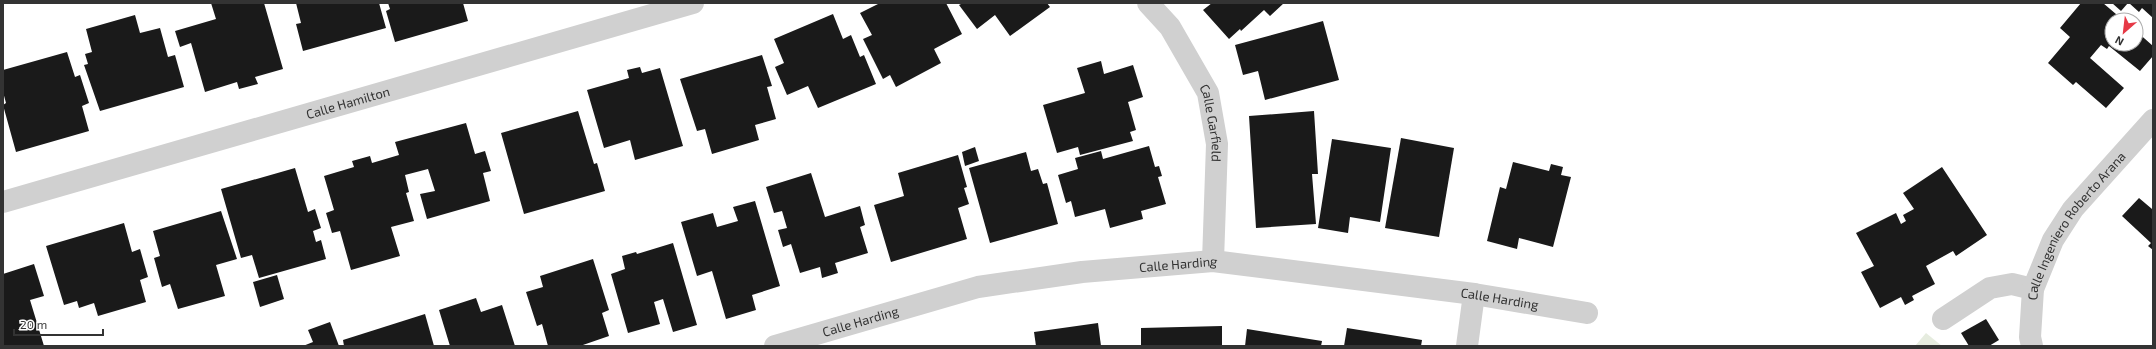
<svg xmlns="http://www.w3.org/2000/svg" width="2156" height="349" viewBox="0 0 2156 349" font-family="'Exo 2',sans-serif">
  <rect width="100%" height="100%" fill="#fff"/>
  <polygon fill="#e6ecdf" points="1926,333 1942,346 1915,346"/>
  <g fill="#1a1a1a">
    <polygon points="211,3 264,3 283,69 255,77 258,84 239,89 237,82 205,92 191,43 180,47 175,31 216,19"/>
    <polygon points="296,3 379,3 386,28 303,51 296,24 301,23"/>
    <polygon points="388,3 463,3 468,21 395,42 386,11 390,9"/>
    <polygon points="880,3 946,3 962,34 934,49 941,63 896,87 890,75 883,79 863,39 872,35 860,13"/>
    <polygon points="963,3 1047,3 1050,7 1010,36 995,15 977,29 959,5"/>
    <polygon points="1212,3 1284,3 1270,16 1264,10 1241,31 1240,29 1229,39 1203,10"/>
    <polygon points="2081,3 2103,3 2123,20 2112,20 2112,44 2136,44 2136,31 2153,46 2153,56 2140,71 2109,46 2107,49 2101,45 2090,58 2124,88 2106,108 2076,82 2073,85 2048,63 2070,37 2060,28"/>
    <polygon points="2112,3 2128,3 2121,11"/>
    <polygon points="2129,3 2153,3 2153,18 2142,8 2139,12"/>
    <polygon points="833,14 843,39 851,35 860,57 864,55 876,84 818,108 808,86 787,95 775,67 784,63 774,39"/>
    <polygon points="135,15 140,33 160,28 168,57 175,55 184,87 100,111 84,65 88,64 85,54 92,52 86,29"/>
    <polygon points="1323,21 1339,80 1265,100 1258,71 1243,75 1235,45"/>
    <polygon points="67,52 75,77 80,75 89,103 82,106 89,131 16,152 3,105 6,103 3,92 3,70"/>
    <polygon points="762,55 772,86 767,87 776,119 755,125 759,140 712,154 705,129 697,131 680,79"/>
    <polygon points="1101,61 1104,74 1133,65 1143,97 1128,102 1136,130 1130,132 1133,141 1080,155 1078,147 1057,153 1043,105 1085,93 1077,68"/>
    <polygon points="640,67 642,73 660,68 683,146 635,160 630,140 604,148 587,90 629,78 627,70"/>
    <polygon points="578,111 594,164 597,163 605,191 524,214 501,133"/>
    <polygon points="1314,111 1318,174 1312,174 1316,224 1256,228 1249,116"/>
    <polygon points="466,123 475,154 485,151 491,171 483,173 490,201 427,219 420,194 435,191 428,169 405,175 409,192 406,193 414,221 391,227 400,256 351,270 340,231 332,233 326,213 334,210 324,176 354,167 352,161 370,156 372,163 399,155 395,142"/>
    <polygon points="1401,138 1454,148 1439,237 1385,228"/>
    <polygon points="1332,139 1391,148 1380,222 1350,217 1348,233 1318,228"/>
    <polygon points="1149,146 1155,167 1159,166 1162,176 1158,177 1166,204 1141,211 1143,219 1110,228 1105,209 1075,217 1071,201 1066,203 1058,175 1078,169 1075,158 1101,151 1103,159"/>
    <polygon points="975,147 979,161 965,166 962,152"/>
    <polygon points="1026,152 1031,171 1038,169 1043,184 1047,183 1058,224 990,243 969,168"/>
    <polygon points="958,155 967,187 964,188 969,204 958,208 967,239 891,262 874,205 904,196 898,173"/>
    <polygon points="1513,162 1549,171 1551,164 1563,167 1561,175 1571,177 1553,247 1519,238 1517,249 1487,241 1500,187 1506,189"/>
    <polygon points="1942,167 1987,235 1956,256 1953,251 1926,266 1935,284 1912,296 1914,300 1905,305 1901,297 1880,308 1861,272 1874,266 1856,233 1896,213 1901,224 1906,221 1903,215 1914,209 1903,193"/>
    <polygon points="295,168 308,212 315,209 321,228 313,231 316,242 321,240 326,259 259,278 252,255 241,258 221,189"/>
    <polygon points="811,173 825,217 860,206 865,225 860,227 868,253 835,263 838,273 822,278 820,267 800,273 791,244 783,247 778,230 787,228 782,211 774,213 766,187"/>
    <polygon points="2139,198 2152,209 2153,208 2153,250 2148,246 2151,243 2122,216"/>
    <polygon points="755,201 780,286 752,295 756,310 726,319 712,271 697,276 681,222 713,213 717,227 738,221 733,207"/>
    <polygon points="221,211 237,259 216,265 225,296 178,309 170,284 162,287 154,258 160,256 153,231"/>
    <polygon points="124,223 132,252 140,249 148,277 140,280 146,302 98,316 94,303 79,308 77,301 64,305 46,246"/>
    <polygon points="673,243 697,325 673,332 663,299 654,302 660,324 628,333 611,274 625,269 622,256 636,252 637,254"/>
    <polygon points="593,259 609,310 602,313 609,336 580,346 548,346 542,324 537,326 526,292 543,287 540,276"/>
    <polygon points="34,264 44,296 30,300 44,346 3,346 3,274"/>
    <polygon points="277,275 284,299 260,307 253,282"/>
    <polygon points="476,298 481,312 502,305 515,346 450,346 439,310"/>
    <polygon points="425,314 434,346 344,346 343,340"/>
    <polygon points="1986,319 1999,340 1989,346 1969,346 1961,333"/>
    <polygon points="330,322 339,346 303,346 313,342 308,330"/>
    <polygon points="1098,323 1101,346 1036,346 1034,332"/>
    <polygon points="1222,326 1222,346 1141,346 1141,328"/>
    <polygon points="1347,328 1422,340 1421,346 1344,346"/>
    <polygon points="1247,329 1322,341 1321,346 1245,346"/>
  </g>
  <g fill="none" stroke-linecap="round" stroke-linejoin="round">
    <g stroke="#d0d0d0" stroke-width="22">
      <path id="s1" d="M1148 3 1170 27 1208 93 1217 144 1213 261"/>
      <path id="s2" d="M3 202 693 3"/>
      <polyline points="1943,319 1990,288 2012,284 2033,289"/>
      <path id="s3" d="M775 346 978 287 1082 272 1213 261 1474 294 1587 313"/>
      <polyline points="1467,346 1474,294"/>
      <path id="s4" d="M2032 346 2030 337 2033 289 2053 240 2073 209 2153 120"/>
    </g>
  </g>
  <g text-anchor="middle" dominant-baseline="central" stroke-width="4" stroke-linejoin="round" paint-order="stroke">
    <g font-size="13" fill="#333" stroke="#fff">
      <text stroke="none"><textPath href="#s2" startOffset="359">Calle Hamilton</textPath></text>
      <text stroke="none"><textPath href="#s1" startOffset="139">Calle Garfield</textPath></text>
      <text stroke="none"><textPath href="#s4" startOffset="134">Calle Ingeniero Roberto Arana</textPath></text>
      <text stroke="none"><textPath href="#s3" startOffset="413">Calle Harding</textPath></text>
      <text stroke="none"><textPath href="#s3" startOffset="737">Calle Harding</textPath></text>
      <text stroke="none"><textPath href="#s3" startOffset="89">Calle Harding</textPath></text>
    </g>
  </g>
  <rect width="2156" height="349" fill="none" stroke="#333333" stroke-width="8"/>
  <g transform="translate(2124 32) rotate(208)"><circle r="19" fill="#ffffff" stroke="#adadad"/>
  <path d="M0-3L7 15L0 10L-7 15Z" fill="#e63946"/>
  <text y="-6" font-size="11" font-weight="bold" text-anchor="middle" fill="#333333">N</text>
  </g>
  <path d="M14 329v6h89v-6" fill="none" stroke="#333333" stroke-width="2"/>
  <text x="20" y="329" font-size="12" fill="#333333" stroke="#ffffff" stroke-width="3" paint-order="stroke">20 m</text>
</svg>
